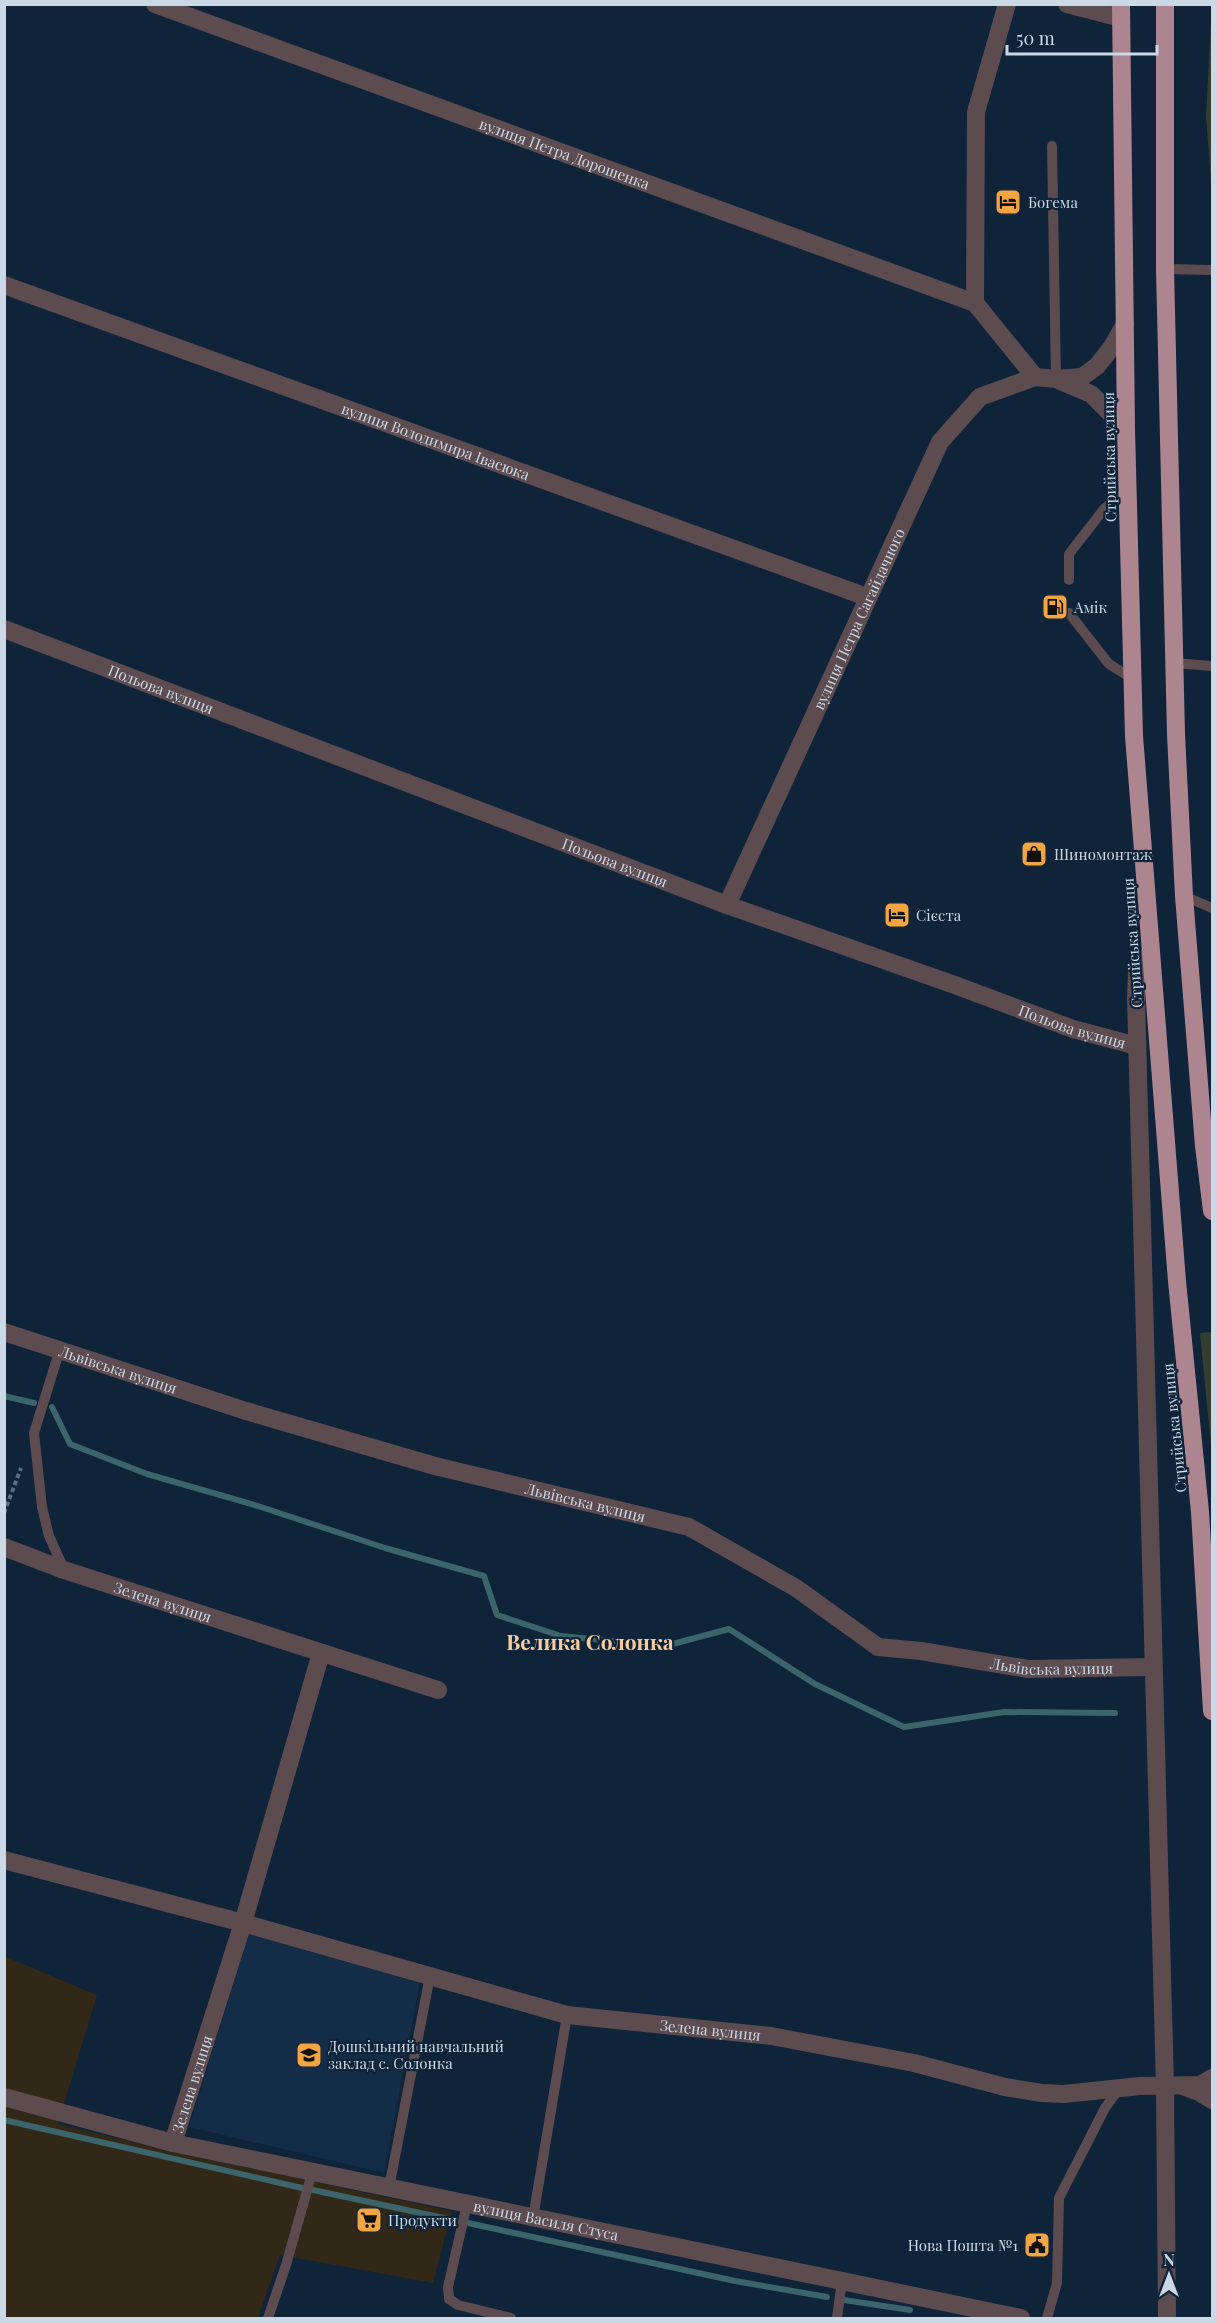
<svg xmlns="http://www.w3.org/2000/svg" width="1217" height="2323" viewBox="0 0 1217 2323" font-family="'Playfair Display',serif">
  <rect width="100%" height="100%" fill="#0f2339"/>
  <polygon fill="#132d48" points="249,1934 420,1983 384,2173 189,2127"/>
  <polygon fill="#312818" points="4,1956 97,1995 58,2124 171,2151 452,2211 433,2283 280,2255 258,2318 5,2318"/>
  <g fill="#343e2f">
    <polygon points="1212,4 1212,194 1206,116"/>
    <polygon points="1212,1332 1212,1456 1200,1333"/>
  </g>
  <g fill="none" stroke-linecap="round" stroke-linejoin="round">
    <g stroke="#3b656a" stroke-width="6">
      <polyline points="4,1396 34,1403"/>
      <polyline points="52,1407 70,1444 147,1474 258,1506 385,1548 484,1576 497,1615 561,1636 665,1646 729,1629 815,1684 904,1727 1004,1712 1115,1713"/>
      <polyline points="4,2120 302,2188"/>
      <polyline points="313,2190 453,2220"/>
      <polyline points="468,2223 735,2281 827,2297"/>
      <polyline points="844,2300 910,2310"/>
    </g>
    <polyline stroke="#5d6e81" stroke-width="4" stroke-dasharray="4.5 3" stroke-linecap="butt" points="4,1513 21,1468"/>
    <g stroke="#5c4c50" stroke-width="10">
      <polyline points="1052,146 1056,379"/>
      <polyline points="1165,269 1212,270"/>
      <polyline points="1069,580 1069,554 1104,509 1128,490"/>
      <polyline points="1069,613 1109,664 1133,679"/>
      <polyline points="1174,663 1212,666"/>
      <polyline points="1184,896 1212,908"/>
      <polyline points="60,1349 34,1433 42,1507 49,1536 64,1569"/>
      <polyline points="389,2188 430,1976"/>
      <polyline points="467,2204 448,2287 449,2299 458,2305 511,2318"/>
      <polyline points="533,2218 567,2015"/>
      <polyline points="268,2318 286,2265 312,2173"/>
      <polyline points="837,2318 842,2281"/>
      <polyline points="1047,2318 1057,2283 1059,2198 1105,2108 1119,2089"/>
    </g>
    <g stroke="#5c4c50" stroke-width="18">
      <path id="s1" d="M155 4 975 303"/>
      <polyline points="1007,4 976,112 975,303 1035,377"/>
      <polyline points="1067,4 1121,18"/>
      <path id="s2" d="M4 285 867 597"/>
      <polyline points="1060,381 1091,394 1126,429"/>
      <path id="s3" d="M4 629 727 905 952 984 1073 1029 1137 1046"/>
      <path id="s4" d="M727 905 940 442 980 397 1035 377 1056 379 1082 377 1097 366 1112 347 1125 324"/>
      <polyline points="1151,952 1137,971 1136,998 1165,2086 1167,2318"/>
      <path id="s5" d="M4 1332 246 1411 366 1446 435 1466 689 1527 796 1588 878 1647 921 1651 1028 1669 1153 1667"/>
      <path id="s6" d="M4 1547 64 1570 438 1690"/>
      <path id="s7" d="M4 1860 243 1923 567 2015 771 2036 914 2063 1005 2087 1042 2093 1064 2094 1140 2086 1200 2085 1212 2078"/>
      <polyline points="1185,2087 1199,2092 1212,2100"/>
      <path id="s8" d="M4 2097 173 2143 1021 2318"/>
      <path id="s9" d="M173 2143 243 1923 321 1653"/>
    </g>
    <g stroke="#ac8590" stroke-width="18">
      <polyline points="1121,4 1126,429 1134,736 1177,1281 1200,1512 1212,1711"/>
      <polyline points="1165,4 1165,269 1176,734 1184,896 1204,1146 1212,1211"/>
    </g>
  </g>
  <defs>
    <g id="hotel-square" transform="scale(1.35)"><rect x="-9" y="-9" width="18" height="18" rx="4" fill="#f2a541" stroke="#0f2339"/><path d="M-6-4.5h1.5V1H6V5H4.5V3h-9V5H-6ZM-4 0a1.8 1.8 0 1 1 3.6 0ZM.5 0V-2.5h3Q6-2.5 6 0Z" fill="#111"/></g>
    <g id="fuel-square" transform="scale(1.35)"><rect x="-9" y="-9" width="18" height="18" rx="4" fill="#f2a541" stroke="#0f2339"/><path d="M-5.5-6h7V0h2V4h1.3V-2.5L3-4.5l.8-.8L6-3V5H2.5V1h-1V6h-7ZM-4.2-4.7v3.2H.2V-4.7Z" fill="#111"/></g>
    <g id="shop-square" transform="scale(1.35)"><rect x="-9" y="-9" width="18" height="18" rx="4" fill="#f2a541" stroke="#0f2339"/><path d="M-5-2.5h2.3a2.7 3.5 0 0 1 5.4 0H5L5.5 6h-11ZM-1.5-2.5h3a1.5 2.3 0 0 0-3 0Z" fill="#111"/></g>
    <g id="school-square" transform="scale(1.35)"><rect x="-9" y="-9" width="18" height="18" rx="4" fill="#f2a541" stroke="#0f2339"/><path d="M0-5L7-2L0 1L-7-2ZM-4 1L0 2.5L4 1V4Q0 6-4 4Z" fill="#111"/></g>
    <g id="supermarket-square" transform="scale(1.35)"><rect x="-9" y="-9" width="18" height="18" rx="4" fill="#f2a541" stroke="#0f2339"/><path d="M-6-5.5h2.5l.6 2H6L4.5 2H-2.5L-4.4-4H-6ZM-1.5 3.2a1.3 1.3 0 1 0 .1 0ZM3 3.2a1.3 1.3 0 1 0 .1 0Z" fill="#111"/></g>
    <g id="civic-square" transform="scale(1.35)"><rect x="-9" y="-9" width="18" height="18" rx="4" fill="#f2a541" stroke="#0f2339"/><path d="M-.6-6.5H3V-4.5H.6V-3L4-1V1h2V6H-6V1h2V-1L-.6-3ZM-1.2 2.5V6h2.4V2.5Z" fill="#111"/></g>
  </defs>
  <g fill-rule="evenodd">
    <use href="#hotel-square" x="1008" y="202"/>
    <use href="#fuel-square" x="1055" y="607"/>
    <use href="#shop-square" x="1034" y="854"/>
    <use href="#hotel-square" x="897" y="915"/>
    <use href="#school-square" x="309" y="2055"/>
    <use href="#supermarket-square" x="369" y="2220"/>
    <use href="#civic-square" x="1037" y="2245"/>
  </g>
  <g text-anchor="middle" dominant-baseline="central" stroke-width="4.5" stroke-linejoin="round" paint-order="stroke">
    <g font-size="15" fill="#cbd8e6" stroke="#0f2339">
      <text stroke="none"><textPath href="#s1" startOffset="436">вулиця Петра Дорошенка</textPath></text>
      <text stroke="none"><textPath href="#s2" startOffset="459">вулиця Володимира Івасюка</textPath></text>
      <text transform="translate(1109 457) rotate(-91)">Стрийська вулиця</text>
      <text stroke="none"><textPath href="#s4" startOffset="315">вулиця Петра Сагайдачного</textPath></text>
      <text stroke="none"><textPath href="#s3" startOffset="168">Польова вулиця</textPath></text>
      <text stroke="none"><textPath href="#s3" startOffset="654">Польова вулиця</textPath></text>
      <text transform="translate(1132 943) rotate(-94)">Стрийська вулиця</text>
      <text stroke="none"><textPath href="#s3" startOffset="1140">Польова вулиця</textPath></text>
      <text stroke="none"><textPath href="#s5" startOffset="120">Львівська вулиця</textPath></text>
      <text transform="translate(1174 1428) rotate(-96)">Стрийська вулиця</text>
      <text stroke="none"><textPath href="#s5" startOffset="606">Львівська вулиця</textPath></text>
      <text stroke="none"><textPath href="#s6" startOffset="168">Зелена вулиця</textPath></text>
      <text stroke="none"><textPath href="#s5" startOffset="1112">Львівська вулиця</textPath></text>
      <text stroke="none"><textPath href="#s7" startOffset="728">Зелена вулиця</textPath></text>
      <text stroke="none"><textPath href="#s9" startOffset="62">Зелена вулиця</textPath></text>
      <text stroke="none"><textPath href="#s8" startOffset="556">вулиця Василя Стуса</textPath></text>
    </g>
    <g font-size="15" fill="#cbd8e6" stroke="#0f2339" text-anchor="start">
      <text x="1028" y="202">Богема</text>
      <text x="1074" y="607">Амік</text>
      <text x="1054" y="854">Шиномонтаж</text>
      <text x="916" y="915">Сієста</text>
      <text x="328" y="2046">Дошкільний навчальний<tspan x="328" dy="17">заклад с. Солонка</tspan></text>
      <text x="388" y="2220">Продукти</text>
      <text x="1018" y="2245" text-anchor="end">Нова Пошта №1</text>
    </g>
    <g font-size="21" font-weight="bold" fill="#f8cc9c" stroke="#0f2339">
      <text x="590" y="1641">Велика Солонка</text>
    </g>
  </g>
  <rect width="1217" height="2323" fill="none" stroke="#cbd8e6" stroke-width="12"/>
  <g transform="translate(1169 2275)" stroke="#0f2339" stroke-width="4.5" paint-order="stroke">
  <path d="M0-4.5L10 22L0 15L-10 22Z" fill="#cbd8e6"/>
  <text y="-9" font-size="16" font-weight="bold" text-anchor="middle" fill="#cbd8e6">N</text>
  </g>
  <path d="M1007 45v9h150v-9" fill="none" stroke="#cbd8e6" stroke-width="3"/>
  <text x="1016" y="45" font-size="18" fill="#cbd8e6" stroke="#0f2339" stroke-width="4.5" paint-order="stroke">50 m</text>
</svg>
